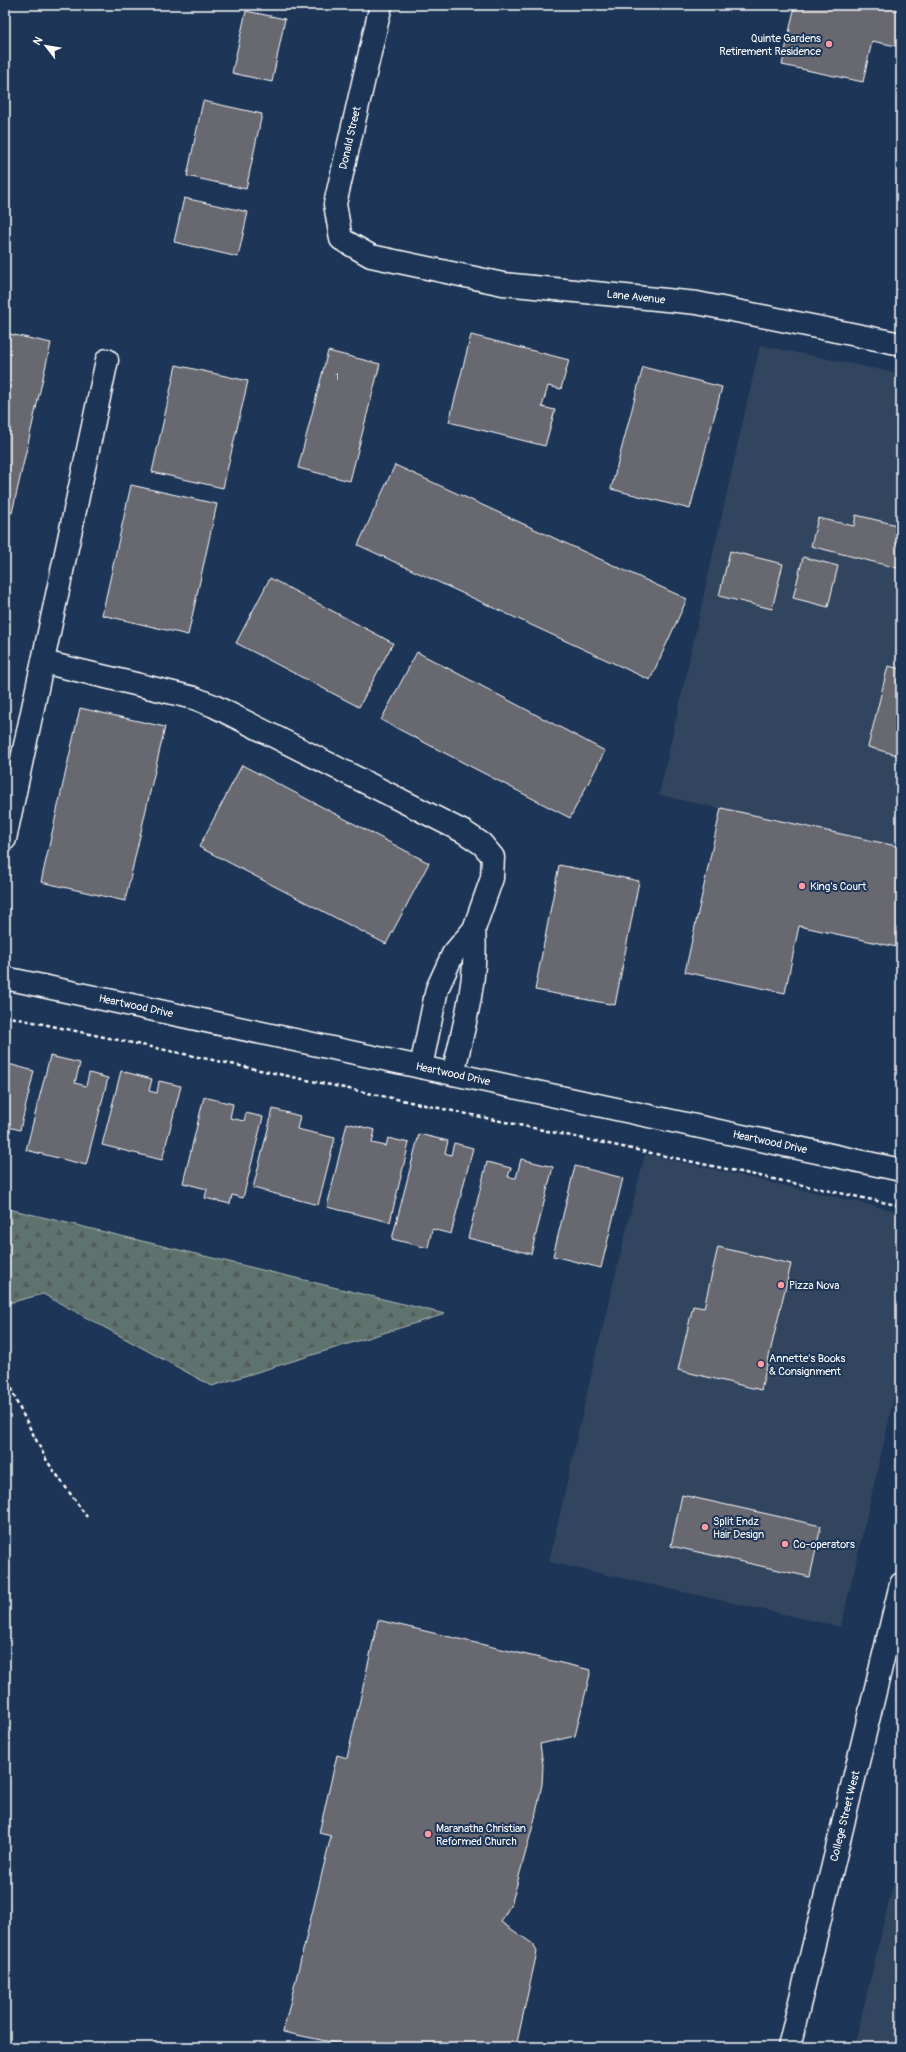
<svg xmlns="http://www.w3.org/2000/svg" width="906" height="2052" viewBox="0 0 906 2052" font-family="Pangolin,sans-serif">
  <defs>
    <pattern id="forest-firs" width="22" height="20" patternUnits="userSpaceOnUse"><rect width="22" height="20" fill="#5e736e"/><path d="M5 1l3.5 6h-7zM16 11l3.5 6h-7z" fill="#535c5a"/></pattern>
  </defs>
  <rect width="100%" height="100%" fill="#1d3557"/>
  <filter id="ink" filterUnits="userSpaceOnUse"><feTurbulence type="fractalNoise" baseFrequency=".025" numOctaves="2"/><feDisplacementMap in="SourceGraphic" scale="8" xChannelSelector="R" yChannelSelector="G"/><feConvolveMatrix kernelMatrix="1 2 1 2 8 2 1 2 1" color-interpolation-filters="sRGB"/></filter>
  <g filter="url(#ink)">
    <g fill="#33445f">
      <polygon points="760,345 901,374 901,849 659,795"/>
      <polygon points="645,1154 901,1212 901,1368 841,1627 549,1562 595,1358"/>
      <polygon points="901,1852 901,2047 854,2047"/>
    </g>
    <polygon fill="url(#forest-firs)" stroke="#aeb9b6" points="5,1208 445,1314 212,1386 43,1294 5,1304"/>
    <g fill="#676771" stroke="#fff">
      <polygon points="795,5 901,5 901,47 872,41 863,82 782,65"/>
      <polygon points="246,11 285,19 272,82 232,73"/>
      <polygon points="203,101 262,114 246,189 187,176"/>
      <polygon points="184,198 248,212 238,257 174,242"/>
      <polygon points="5,333 51,343 12,513 5,512"/>
      <polygon points="471,335 569,360 561,389 548,386 542,407 555,410 545,446 449,422"/>
      <polygon points="328,351 380,364 350,481 298,468"/>
      <polygon points="176,365 248,381 223,488 152,472"/>
      <polygon points="643,367 722,387 690,509 611,489"/>
      <polygon points="901,443 901,466 896,465"/>
      <polygon points="395,465 687,599 650,680 358,545"/>
      <polygon points="131,485 217,504 188,635 102,615"/>
      <polygon points="856,515 901,526 901,569 811,546 818,518 854,526"/>
      <polygon points="5,527 9,528 5,544"/>
      <polygon points="730,551 783,564 772,609 719,596"/>
      <polygon points="803,557 838,566 828,607 793,598"/>
      <polygon points="270,578 393,643 359,707 236,643"/>
      <polygon points="417,652 605,751 570,818 381,720"/>
      <polygon points="888,666 901,669 901,756 868,747"/>
      <polygon points="80,708 165,727 125,901 41,882"/>
      <polygon points="242,765 429,863 386,944 199,847"/>
      <polygon points="721,808 901,847 901,948 799,926 785,993 685,972"/>
      <polygon points="559,865 639,881 615,1005 535,990"/>
      <polygon points="50,1056 80,1063 75,1083 86,1086 89,1073 108,1078 86,1165 26,1150"/>
      <polygon points="5,1063 34,1071 20,1130 5,1126"/>
      <polygon points="121,1071 152,1079 149,1091 157,1093 159,1081 181,1086 162,1160 102,1145"/>
      <polygon points="204,1097 233,1104 230,1118 244,1121 246,1113 263,1117 243,1198 232,1195 230,1204 205,1198 207,1189 183,1183"/>
      <polygon points="273,1109 300,1116 297,1129 335,1138 318,1205 253,1188"/>
      <polygon points="347,1123 375,1130 372,1143 386,1146 388,1138 409,1143 390,1222 327,1207"/>
      <polygon points="419,1134 448,1141 445,1153 451,1155 454,1143 473,1148 451,1234 432,1229 428,1248 392,1239"/>
      <polygon points="521,1159 553,1167 531,1254 468,1238 487,1162 511,1168 508,1177 516,1178"/>
      <polygon points="575,1166 623,1178 601,1268 553,1256"/>
      <polygon points="718,1247 791,1264 761,1390 678,1370 693,1306 704,1308"/>
      <polygon points="682,1495 821,1526 810,1577 671,1546"/>
      <polygon points="378,1620 591,1670 575,1736 540,1744 543,1765 542,1784 535,1818 512,1902 501,1922 533,1944 537,1952 516,2047 354,2047 283,2032 331,1836 319,1833 337,1755 347,1758"/>
    </g>
    <g fill="none" stroke-linecap="round" stroke-linejoin="round">
      <g stroke="#fff" stroke-width="25">
        <g id="minor">
          <polyline points="381,5 335,204 341,239 371,256 503,284 697,303 901,344"/>
          <polyline points="43,662 194,698 214,706 464,832 482,844 493,857 492,878 474,929 453,954 437,989 421,1067"/>
          <polyline points="5,839 107,360"/>
          <polyline points="5,978 901,1170"/>
          <path d="M453 1074C464 1026 478 978 474 929"/>
        </g>
      </g>
      <g stroke="#fff" stroke-width="25">
        <polyline id="major" points="789,2047 901,1584"/>
      </g>
      <g stroke="#fff" stroke-width="2.5" stroke-dasharray="4 3" stroke-linecap="butt">
        <polyline points="5,1016 901,1206"/>
        <polyline points="5,1368 16,1401 47,1461 87,1517"/>
      </g>
      <use href="#minor" stroke="#1d3557" stroke-width="22"/>
      <use href="#major" stroke="#1d3557" stroke-width="22"/>
    </g>
  </g>
  <g fill="#ff9aa2" stroke="#1d3557" stroke-width="1.5">
    <circle cx="829" cy="44" r="4"/>
    <circle cx="802" cy="886" r="4"/>
    <circle cx="781" cy="1285" r="4"/>
    <circle cx="761" cy="1364" r="4"/>
    <circle cx="705" cy="1527" r="4"/>
    <circle cx="785" cy="1544" r="4"/>
    <circle cx="428" cy="1834" r="4"/>
  </g>
  <g text-anchor="middle" dominant-baseline="central" stroke-width="4" stroke-linejoin="round" paint-order="stroke">
    <g font-size="9" fill="#d9d9dc">
      <text x="337" y="377">1</text>
    </g>
    <g font-size="11" fill="#fff" stroke="#1d3557" text-anchor="start">
      <text x="821" y="38" text-anchor="end">Quinte Gardens<tspan x="821" dy="13">Retirement Residence</tspan></text>
      <text x="810" y="886">King's Court</text>
      <text x="789" y="1285">Pizza Nova</text>
      <text x="769" y="1358">Annette's Books<tspan x="769" dy="13">&amp; Consignment</tspan></text>
      <text x="713" y="1521">Split Endz<tspan x="713" dy="13">Hair Design</tspan></text>
      <text x="793" y="1544">Co-operators</text>
      <text x="436" y="1828">Maranatha Christian<tspan x="436" dy="13">Reformed Church</tspan></text>
    </g>
    <g font-size="11" fill="#fff" stroke="#1d3557">
      <text transform="translate(350 138) rotate(-77)">Donald Street</text>
      <text transform="translate(636 297) rotate(6)">Lane Avenue</text>
      <text transform="translate(136 1006) rotate(12)">Heartwood Drive</text>
      <text transform="translate(453 1074) rotate(12)">Heartwood Drive</text>
      <text transform="translate(770 1142) rotate(12)">Heartwood Drive</text>
      <text transform="translate(845 1816) rotate(-76)">College Street West</text>
    </g>
  </g>
  <rect width="906" height="2052" fill="none" stroke="#1d3557" stroke-width="20"/>
  <rect x="10" y="10" width="886" height="2032" fill="none" stroke="#fff" stroke-width="1.5" filter="url(#ink)"/>
  <g transform="translate(46 46) rotate(301)" stroke="#1d3557" stroke-width="3" paint-order="stroke">
  <path d="M0-3L7 15L0 10L-7 15Z" fill="#ffffff"/>
  <text y="-6" font-size="11" font-weight="bold" text-anchor="middle" fill="#ffffff">N</text>
  </g>
</svg>
